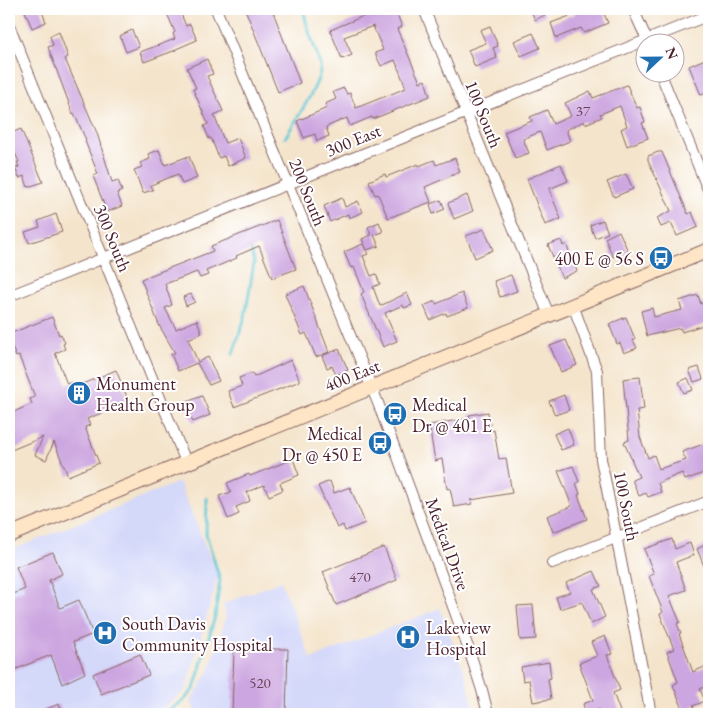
<svg xmlns="http://www.w3.org/2000/svg" width="718" height="723" viewBox="0 0 718 723" font-family="'EB Garamond',serif">
  <rect width="100%" height="100%" fill="#fff"/>
  <filter id="ink" filterUnits="userSpaceOnUse"><feTurbulence type="fractalNoise" baseFrequency=".02" numOctaves="2"/><feDisplacementMap in="SourceGraphic" scale="10" xChannelSelector="R" yChannelSelector="G"/><feConvolveMatrix kernelMatrix="1 2 1 2 8 2 1 2 1" color-interpolation-filters="sRGB"/></filter>
  <filter id="wash" filterUnits="userSpaceOnUse"><feTurbulence type="fractalNoise" baseFrequency=".0096" numOctaves="4" result="noise"/><feDisplacementMap in="SourceGraphic" scale="20" xChannelSelector="R" yChannelSelector="G"/><feGaussianBlur stdDeviation="1.12" result="paint"/><feColorMatrix in="noise" values="0 0 0 0 0 0 0 0 0 0 0 0 0 0 0 0 0 1.4 0 .05"/><feComposite in="paint" operator="in"/></filter>
  <g filter="url(#wash)">
    <rect width="100%" height="100%" fill="#f4e4cb"/>
    <g fill="#d4d8f9">
      <polygon points="179,482 218,576 186,690 155,714 9,714 9,551"/>
      <polygon points="281,581 311,659 440,608 466,677 475,714 196,714 191,701 209,671 226,616 223,604"/>
    </g>
    <g fill="none" stroke-linecap="round" stroke-linejoin="round">
      <g stroke="#59c4d3" stroke-width="3">
        <path d="M285 138C293 124 324 79 320 65 316 46 305 29 304 9"/>
        <polyline points="233,354 245,317 254,263 250,246"/>
        <polyline points="164,714 183,701 194,689 215,616 220,580 206,534 207,498"/>
      </g>
    </g>
    <g id="blocks">
      <g fill="#cca6e0">
        <polygon points="24,9 41,9 46,22 32,28"/>
        <polygon points="165,9 179,9 186,26 190,24 197,40 176,49 176,50 144,62 140,52 175,39 173,34 175,32"/>
        <polygon points="245,9 272,9 300,83 278,92"/>
        <polygon points="381,9 395,9 402,27 397,29 420,82 425,80 430,96 373,119 372,117 350,126 347,118 326,127 329,136 317,141 315,134 304,138 297,121 327,108 325,104 336,99 333,92 344,88 347,94 350,93 356,108 406,88 395,60 381,66 375,53 383,50 373,26 344,37 352,55 342,59 330,30"/>
        <polygon points="530,9 542,9 545,15 535,20"/>
        <polygon points="573,9 602,9 608,23 584,33 581,28 556,38 551,23 575,14"/>
        <polygon points="490,26 498,46 493,48 497,58 475,67 468,50 486,43 480,30"/>
        <polygon points="132,30 139,47 126,52 120,36"/>
        <polygon points="59,32 68,57 65,59 97,133 112,182 118,180 122,191 117,193 122,206 107,212 93,176 98,174 85,141 86,140 74,113 73,114 48,47 53,45 50,36"/>
        <polygon points="533,33 540,48 521,56 514,41"/>
        <polygon points="207,59 213,74 207,76 223,111 214,115 225,143 238,138 246,158 228,166 224,156 219,158 211,138 209,139 204,126 208,124 193,89 196,88 187,68"/>
        <polygon points="705,59 709,68 709,92 701,95 689,66"/>
        <polygon points="627,85 637,108 640,107 645,122 642,123 648,138 627,146 621,129 627,126 620,106 600,114 602,117 585,124 584,121 566,130 570,141 547,150 540,132 523,139 529,153 515,158 504,132 532,121 530,117 547,110 553,124 571,116 565,103 590,91 593,98"/>
        <polygon points="21,129 43,182 28,187 24,176 19,178 15,168 19,167 17,162 19,162 11,144 9,145 9,134"/>
        <polygon points="159,150 165,165 189,156 197,178 182,184 178,174 151,185 153,190 143,193 134,170 142,167 140,163 150,159 148,154"/>
        <polygon points="658,152 662,152 688,214 692,212 698,227 677,236 671,223 661,227 657,218 671,211 648,160 648,156"/>
        <polygon points="455,158 460,172 425,187 431,202 388,218 378,194 375,195 369,181 385,174 386,177 418,164 419,166 434,160 436,165"/>
        <polygon points="561,164 568,181 549,189 561,219 545,225 527,179"/>
        <polygon points="626,174 633,189 614,197 607,182"/>
        <polygon points="467,195 473,211 454,219 448,203"/>
        <polygon points="342,198 345,207 358,201 363,212 349,218 348,214 330,222 324,206"/>
        <polygon points="441,200 445,209 433,214 430,204"/>
        <polygon points="56,214 62,232 29,243 25,232 40,227 38,221"/>
        <polygon points="277,220 296,269 272,278 259,246 236,256 237,258 206,271 208,275 200,278 197,272 165,284 172,305 165,308 176,329 197,320 202,333 188,339 198,362 208,357 219,381 209,385 197,363 178,371 171,354 175,353 159,325 141,279 213,251 211,246"/>
        <polygon points="603,220 608,233 595,238 590,225"/>
        <polygon points="379,222 383,232 374,235 379,246 367,250 362,239 371,235 368,227"/>
        <polygon points="484,229 493,250 475,258 466,236"/>
        <polygon points="619,231 628,251 613,257 605,238"/>
        <polygon points="561,240 563,246 566,244 577,271 562,278 548,245"/>
        <polygon points="363,244 368,254 363,256 371,276 376,274 380,284 373,287 380,306 407,293 412,305 404,308 403,305 385,313 397,341 383,347 361,294 364,292 354,267 351,268 344,252"/>
        <polygon points="511,275 517,291 500,297 494,281"/>
        <polygon points="304,286 329,352 316,357 306,333 302,335 285,294"/>
        <polygon points="462,293 468,308 447,316 446,313 430,320 424,306 435,301 436,304"/>
        <polygon points="191,294 195,302 186,306 183,297"/>
        <polygon points="698,295 701,304 709,301 709,323 682,332 680,328 647,336 641,311 652,308 654,317 682,310 679,301"/>
        <polygon points="52,317 59,335 61,334 65,343 63,344 65,349 55,353 67,384 72,382 75,387 116,370 129,402 87,419 90,425 85,427 99,463 68,476 54,442 46,460 35,455 43,437 9,451 9,414 32,404 30,399 35,397 19,356 16,357 9,339 9,334"/>
        <polygon points="626,317 635,339 633,340 637,348 624,353 620,343 617,344 609,324"/>
        <polygon points="566,340 577,365 561,372 550,346"/>
        <polygon points="339,349 348,370 336,375 332,366 327,368 322,356"/>
        <polygon points="291,360 300,381 234,407 228,391 242,386 239,378 252,373 254,377"/>
        <polygon points="699,367 703,379 694,382 689,370"/>
        <polygon points="640,377 644,409 637,410 640,437 648,458 654,455 659,469 686,460 682,452 706,443 709,450 709,471 685,480 682,473 658,483 661,492 648,497 646,493 639,496 632,480 639,477 624,442 629,440 623,379"/>
        <polygon points="688,378 693,390 684,393 679,382"/>
        <polygon points="564,395 569,410 555,415 549,401"/>
        <polygon points="202,396 210,415 193,422 184,403"/>
        <polygon points="488,412 491,431 494,430 499,459 506,458 512,493 471,500 472,504 454,507 450,488 447,489 442,459 435,461 429,425 470,418 469,415"/>
        <polygon points="568,428 574,445 561,450 554,434"/>
        <polygon points="293,459 299,475 280,483 283,490 269,496 264,485 247,492 250,501 236,507 239,514 228,519 219,496 231,492 227,483 249,474 250,476"/>
        <polygon points="573,466 579,482 576,483 580,494 578,495 587,519 553,532 547,516 572,506 558,471"/>
        <polygon points="330,481 334,493 350,487 365,523 345,531 343,525 337,528 318,486"/>
        <polygon points="672,539 675,549 690,543 694,555 676,562 686,590 669,596 680,622 677,624 681,633 679,634 693,672 709,665 709,685 700,689 705,701 693,706 696,714 685,714 673,685 678,682 667,652 674,649 660,614 663,612 649,576 654,574 644,549"/>
        <polygon points="709,543 709,578 697,549"/>
        <polygon points="384,547 397,580 336,605 323,572"/>
        <polygon points="53,552 62,574 49,580 60,608 79,600 93,634 73,642 85,673 62,684 51,655 9,672 9,596 25,589 16,567"/>
        <polygon points="594,571 601,586 593,589 605,617 591,624 582,602 560,609 556,597 570,592 566,583"/>
        <polygon points="533,605 536,639 520,640 517,606"/>
        <polygon points="605,636 612,654 607,655 620,690 613,693 621,714 601,714 599,709 586,714 583,704 593,700 579,663 597,656 591,642"/>
        <polygon points="234,649 288,649 286,714 232,714"/>
        <polygon points="140,654 149,675 101,694 93,674"/>
        <polygon points="549,662 551,678 548,679 551,699 533,702 529,680 523,681 521,667"/>
        <polygon points="59,704 63,714 33,714"/>
      </g>
    </g>
  </g>
  <g filter="url(#ink)">
    <use href="#blocks" fill-opacity="0" stroke="#866463" stroke-width="1"/>
    <g fill="none" stroke-linecap="round" stroke-linejoin="round">
      <g stroke="#866463" stroke-width="12">
        <g id="minor">
          <polyline points="216,9 378,403 469,650 482,690 488,714"/>
          <polyline points="424,9 549,315"/>
          <polyline points="633,9 648,42"/>
          <polyline points="9,25 186,462"/>
          <polyline points="660,72 709,192"/>
          <polyline points="9,296 709,15"/>
          <polyline points="573,305 597,371 601,459 651,714"/>
          <polyline points="552,563 709,501"/>
        </g>
      </g>
      <g stroke="#866463" stroke-width="16">
        <polyline id="secondary" points="9,535 709,250"/>
      </g>
      <use href="#minor" stroke="#fff" stroke-width="10"/>
      <use href="#secondary" stroke="#fde5c5" stroke-width="14"/>
    </g>
  </g>
  <defs>
    <g id="bus-disc" transform="scale(1.25)"><circle r="9.5" fill="#1f6fb2" stroke="#fff"/><path d="M-5-6H5V4H4V6H2V4H-2V6H-4V4H-5ZM-3.5-4V0h7V-4ZM-3.5 1.2v1.5H-2V1.2ZM2 1.2v1.5H3.5V1.2Z" fill="#fff"/></g>
    <g id="building-disc" transform="scale(1.25)"><circle r="9.5" fill="#1f6fb2" stroke="#fff"/><path d="M-4-6H4V6H1V3H-1V6H-4ZM-2.5-4.3h1.7v1.8h-1.7ZM.8-4.3h1.7v1.8H.8ZM-2.5-1h1.7V.8h-1.7ZM.8-1h1.7V.8H.8Z" fill="#fff"/></g>
    <g id="hospital-disc" transform="scale(1.25)"><circle r="9.5" fill="#1f6fb2" stroke="#fff"/><path d="M-5-5h3v3.5h4V-5h3V5h-3V1.5h-4V5h-3Z" fill="#fff"/></g>
  </defs>
  <g fill-rule="evenodd">
    <use href="#bus-disc" x="661" y="258"/>
    <use href="#building-disc" x="79" y="393"/>
    <use href="#bus-disc" x="395" y="414"/>
    <use href="#bus-disc" x="380" y="443"/>
    <use href="#hospital-disc" x="105" y="633"/>
    <use href="#hospital-disc" x="408" y="637"/>
  </g>
  <g text-anchor="middle" dominant-baseline="central" stroke-width="4" stroke-linejoin="round" paint-order="stroke">
    <g font-size="15" fill="#6a4158">
      <text x="583" y="110">37</text>
      <text x="360" y="576">470</text>
      <text x="260" y="682">520</text>
    </g>
    <g font-size="18" fill="#4a1f2b" stroke="#fff">
      <text transform="translate(484 114) rotate(68)">100 South</text>
      <text transform="translate(353 140) rotate(-22)">300 East</text>
      <text transform="translate(308 192) rotate(68)">200 South</text>
      <text transform="translate(113 238) rotate(68)">300 South</text>
      <text transform="translate(352 375) rotate(-22)">400 East</text>
      <text transform="translate(627 506) rotate(79)">100 South</text>
      <text transform="translate(448 544) rotate(70)">Medical Drive</text>
    </g>
    <g font-size="18" fill="#4a1f2b" stroke="#fff" text-anchor="start">
      <text x="644" y="258" text-anchor="end">400 E @ 56 S</text>
      <text x="96" y="383">Monument<tspan x="96" dy="21">Health Group</tspan></text>
      <text x="412" y="404">Medical<tspan x="412" dy="21">Dr @ 401 E</tspan></text>
      <text x="362" y="433" text-anchor="end">Medical<tspan x="362" dy="21">Dr @ 450 E</tspan></text>
      <text x="122" y="623">South Davis<tspan x="122" dy="21">Community Hospital</tspan></text>
      <text x="426" y="627">Lakeview<tspan x="426" dy="21">Hospital</tspan></text>
    </g>
  </g>
  <rect width="718" height="723" fill="none" stroke="#fff" stroke-width="30"/>
  <g transform="translate(660 58) rotate(68)"><circle r="24" fill="#ffffff" stroke="#b7a5aa"/>
  <path d="M0-4L9 19L0 12L-9 19Z" fill="#1f6fb2"/>
  <text y="-8" font-size="14" font-weight="bold" text-anchor="middle" fill="#4a1f2b">N</text>
  </g>
</svg>
